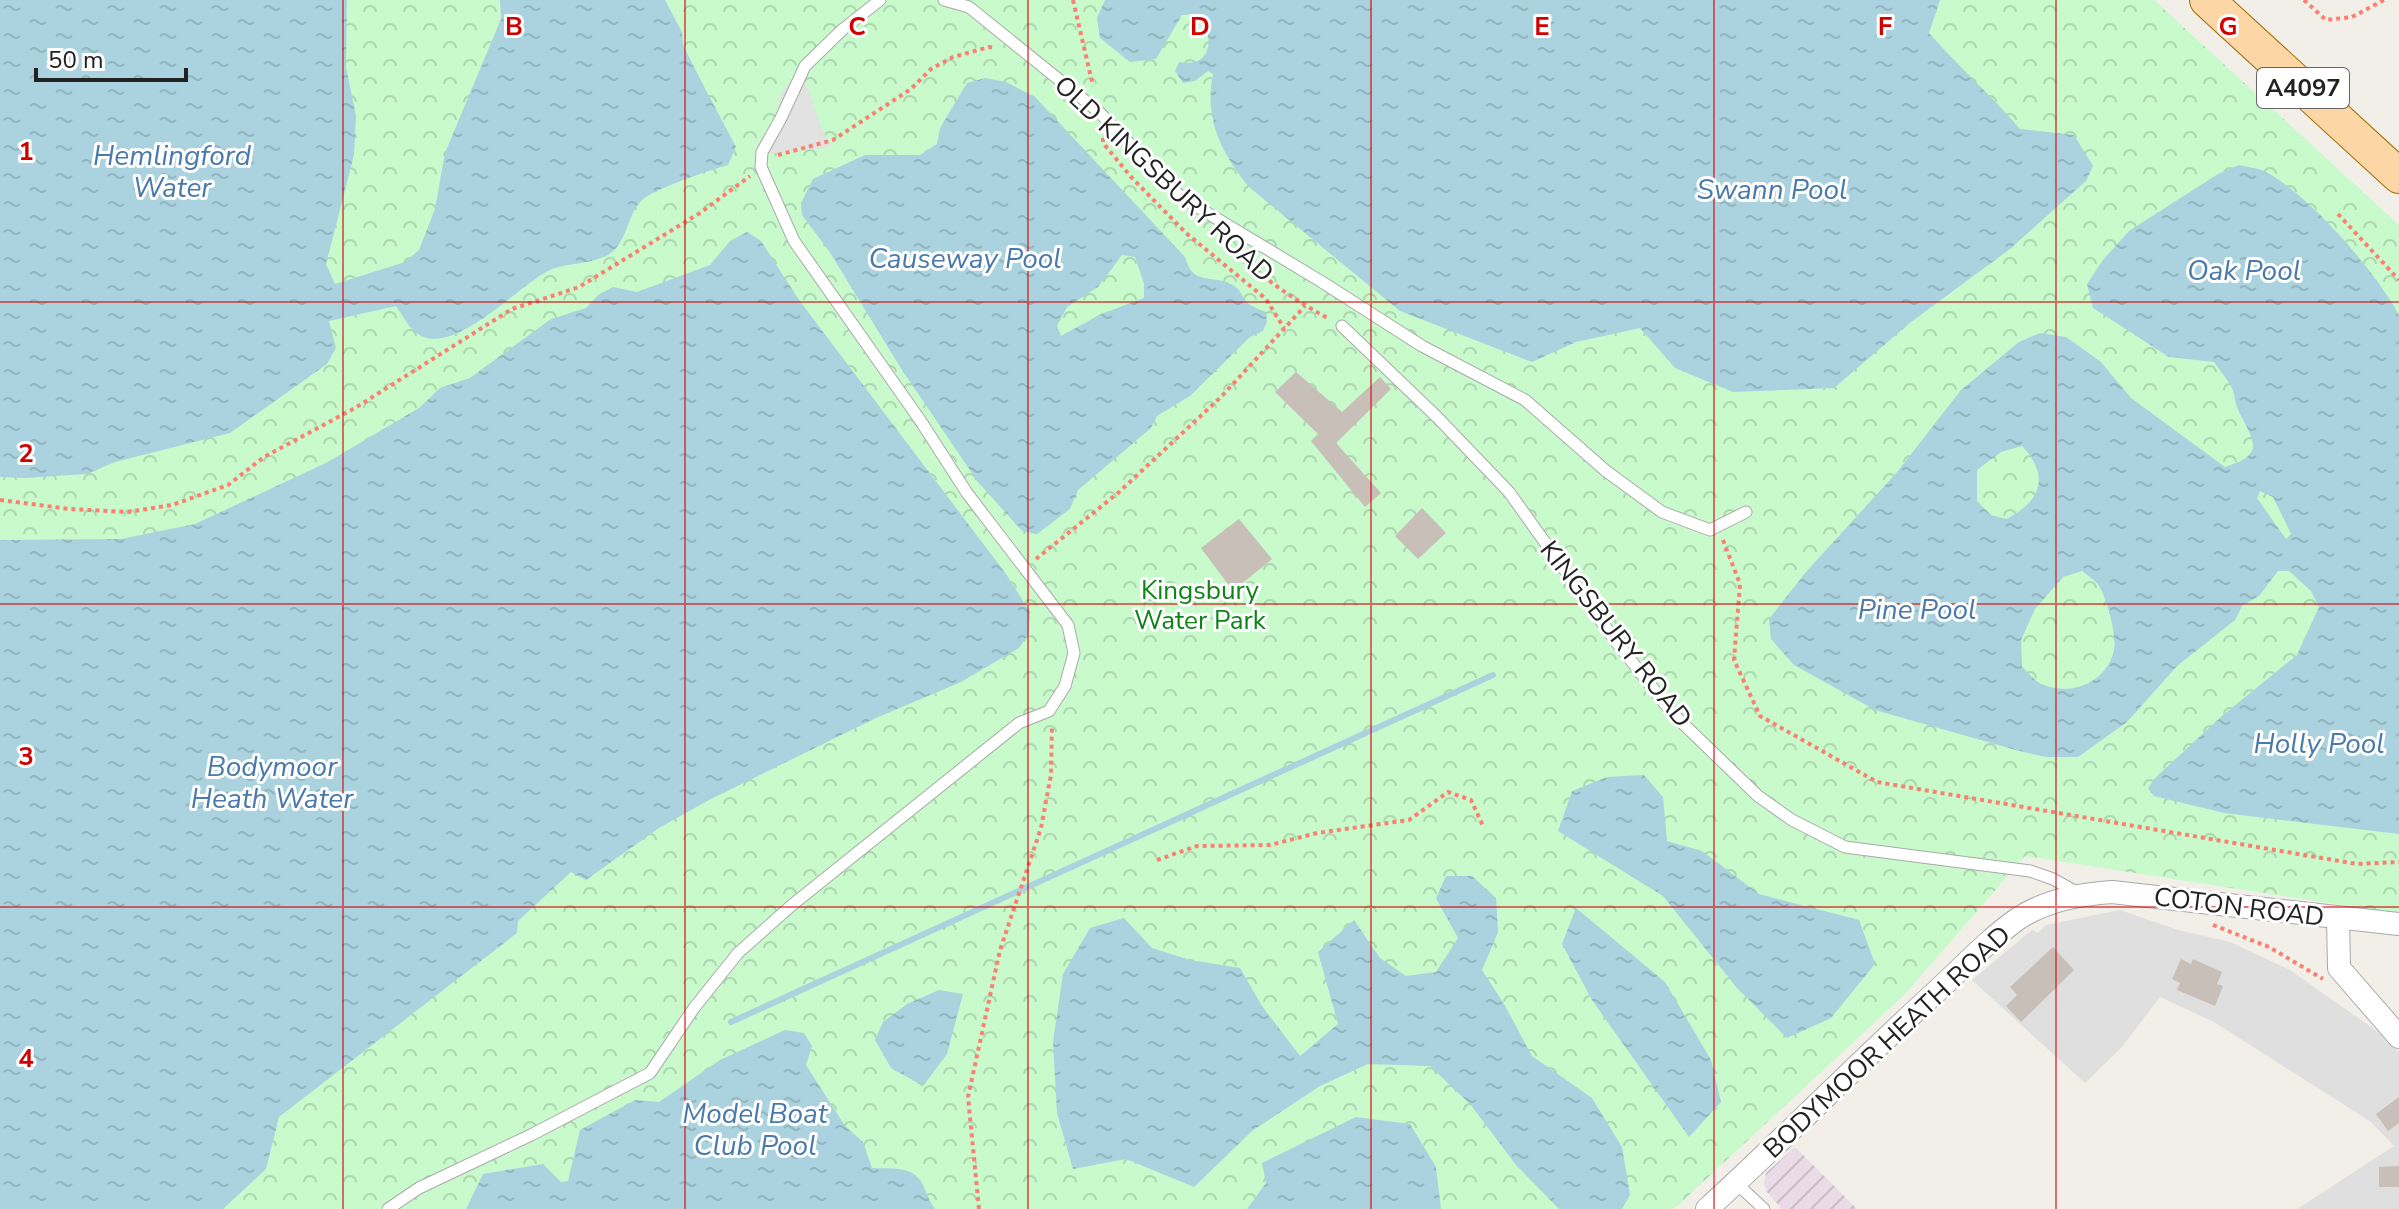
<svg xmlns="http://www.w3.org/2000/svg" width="2399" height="1209" viewBox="0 0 2399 1209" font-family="'Nunito Sans',sans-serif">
  <defs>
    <pattern id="industrial-furrows" width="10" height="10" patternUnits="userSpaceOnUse" patternTransform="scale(2)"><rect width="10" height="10" fill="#ebdbe8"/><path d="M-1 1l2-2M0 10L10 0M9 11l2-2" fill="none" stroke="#c9bcc7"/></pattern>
    <pattern id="park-crowns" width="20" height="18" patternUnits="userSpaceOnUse" patternTransform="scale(2)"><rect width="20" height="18" fill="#c8facc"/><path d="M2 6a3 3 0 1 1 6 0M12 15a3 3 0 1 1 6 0" fill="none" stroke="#acd6af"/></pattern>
    <pattern id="water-ripples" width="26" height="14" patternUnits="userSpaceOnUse" patternTransform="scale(2)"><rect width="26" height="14" fill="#aad3df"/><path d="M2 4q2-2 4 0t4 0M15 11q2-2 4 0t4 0" fill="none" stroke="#92b5bf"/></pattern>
  </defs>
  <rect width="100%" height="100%" fill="#f2efe9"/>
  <polygon fill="#e0dfdf" points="2120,910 2178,930 2230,942 2290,970 2381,1034 2399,1052 2399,1209 2297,1209 2394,1146 2371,1122 2214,1022 2160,997 2121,1048 2085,1083 1972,980 2032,930 2038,933 2046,925"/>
  <polygon fill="url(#industrial-furrows)" points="1795,1147 1857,1209 1782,1209 1767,1192 1764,1183 1766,1173"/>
  <polygon fill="url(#park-crowns)" points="0,0 2154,0 2399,225 2399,914 2025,856 1905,994 1674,1209 0,1209"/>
  <polygon fill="#e2e2e2" points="792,80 805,80 821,127 831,147 769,154 781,93"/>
  <g fill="url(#water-ripples)" fill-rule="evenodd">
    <path d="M0 0H347L346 67 356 116 354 155 326 264 335 284 405 262 419 250 435 209 445 153 501 19 500 0H665L682 32 683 45 699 77 736 147 728 165C710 170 654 189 642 200 626 215 628 245 606 256 590 264 569 263 552 269 519 283 450 364 414 331 407 325 402 314 396 306L329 321 336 348 327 364 230 433 115 462 87 474 25 478 0 477Z"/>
    <path d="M1105 0H1940L1929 33C1958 66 1991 95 2020 129L2074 135 2093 166 2086 181 2010 249 1911 322 1834 388 1733 392 1675 368 1640 328 1576 342 1532 362 1400 311 1249 187C1221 153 1204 118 1213 74L1208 71 1195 81 1183 83 1175 71 1179 62C1214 68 1214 35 1199 14L1182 15 1156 59 1130 62 1100 38 1097 18Z"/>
    <path d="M985 78 1006 82 1035 97 1185 257C1194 290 1217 271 1237 288 1241 291 1241 295 1244 299 1249 306 1258 309 1266 312L1267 322 1263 331 1250 337 1190 396 1157 416 1151 428 1078 490 1070 509 1037 534 1022 531 978 482 902 370 829 251 802 215 801 203 813 179 865 155H920L937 144 940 128 967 83ZM1122 255 1135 257 1144 283V298L1101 314 1061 336 1057 326 1067 307 1098 287Z"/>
    <path d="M2239 165C2247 167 2257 168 2264 171 2308 193 2376 272 2399 315V834L2224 813 2154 796 2148 788 2156 777 2223 715 2297 655 2319 607 2311 591 2289 571H2278L2259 596 2242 606 2235 620 2177 666 2127 722 2078 757H2047L2023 752 1875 710 1794 665 1771 639 1769 619 1806 572 1898 471 1961 390 2019 342 2040 333 2066 337 2101 362 2131 398 2225 467C2266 454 2254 442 2239 412 2235 404 2235 395 2232 388 2227 379 2220 370 2214 362L2169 357 2093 308 2087 284 2103 260 2129 231 2218 174ZM2022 446C2050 476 2042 501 2006 519L1991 515 1977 501V470L2001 452ZM2260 491 2273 497 2291 534 2286 539 2257 498ZM2082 571C2087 575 2093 579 2097 583 2106 594 2117 635 2114 649 2108 683 2070 697 2041 684 2034 680 2028 672 2022 667L2021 640 2035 609 2063 577Z"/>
    <polygon points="747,232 761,241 799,300 1006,574 1030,612 1029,633 1019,648 961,682 876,718 709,800 659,828 586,880 571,872 518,921 517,933 279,1117 266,1169 223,1209 0,1209 0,540 121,539 195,524 326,463 419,408 440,388 470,378 551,319 586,308 598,295 613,287 637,292 710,265 730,241"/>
    <polygon points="1644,775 1663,797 1667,841 1702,851 1759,894 1859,920 1875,964 1831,1018 1787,1038 1737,988 1663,896 1558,831 1572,791 1607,777"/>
    <polygon points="1446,876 1472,876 1496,898 1498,932 1482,970 1504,1004 1532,1056 1592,1098 1622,1147 1630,1195 1622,1209 1559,1209 1516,1165 1470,1104 1430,1066 1368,1064 1320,1086 1252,1131 1194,1187 1126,1159 1073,1169 1057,1113 1053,1042 1063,974 1090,928 1124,918 1152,948 1190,960 1240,968 1262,1006 1300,1056 1338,1024 1318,952 1354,920 1380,958 1406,976 1436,972 1458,938 1436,898"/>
    <polygon points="1576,908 1665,982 1711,1060 1721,1102 1689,1137 1592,1000 1562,944"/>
    <polygon points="939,990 963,994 947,1054 923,1086 891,1068 875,1040 883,1022 907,1004"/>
    <path d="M785 1030 804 1033 812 1046 806 1065 845 1126 863 1142 872 1168C888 1169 909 1165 920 1180 926 1189 928 1200 935 1209H466L483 1174 543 1164 561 1182 568 1181 580 1130 635 1100 659 1102 720 1060Z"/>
    <polygon points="1356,1117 1410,1124 1436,1167 1441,1209 1247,1209 1266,1183 1262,1163"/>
  </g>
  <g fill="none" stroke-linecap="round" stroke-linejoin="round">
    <polyline stroke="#aad3df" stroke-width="6" points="731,1022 1493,675"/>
  </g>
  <g fill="#c7bfb8">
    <polygon points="1296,372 1342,412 1380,377 1391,389 1336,443 1381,493 1365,507 1311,441 1318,434 1275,392"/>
    <polygon points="1422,508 1446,533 1418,559 1395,536"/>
    <polygon points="1239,519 1272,559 1233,591 1201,548"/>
    <polygon points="2053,947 2074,970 2021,1022 2006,1006 2017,995 2010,987"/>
    <polygon points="2181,959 2191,964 2193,959 2222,972 2217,984 2223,986 2215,1006 2177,990 2180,983 2172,979"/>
    <polygon points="2399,1097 2399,1123 2388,1131 2376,1114"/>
    <polygon points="2399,1166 2399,1187 2379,1187 2379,1167"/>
  </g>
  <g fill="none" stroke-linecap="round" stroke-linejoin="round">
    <g stroke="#a9a9a9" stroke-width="13">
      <g id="lane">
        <polyline points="944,0 969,7 1099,112 1181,197 1322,282 1422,346 1525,400 1606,471 1662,512 1710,530 1746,512"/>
        <polyline points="1342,326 1437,417 1509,492 1614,639 1673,714 1758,796 1792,820 1845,847 2030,871 2053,879 2078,893"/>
        <polyline points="1736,1183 1764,1209"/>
        <polyline points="388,1209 419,1188 531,1135 650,1073 694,1008 738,953 792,905 1019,723 1049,711 1065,686 1074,653 1068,625 967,493 920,420 794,241 761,167 762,152 781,118 805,66 842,30 880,0"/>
      </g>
    </g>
    <g stroke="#a9a9a9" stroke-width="24">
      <g id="street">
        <polyline points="2338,918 2339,968 2399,1037"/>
        <path d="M1707 1209C1785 1138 1859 1062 1937 991 1963 967 1990 938 2019 918 2047 900 2079 894 2112 892L2399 924"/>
      </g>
    </g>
    <g stroke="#a06b00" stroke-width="36">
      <polyline id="primary" points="2207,0 2399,176"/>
    </g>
    <g stroke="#fa8072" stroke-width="4" stroke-dasharray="4 4" stroke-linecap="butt">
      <polyline points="1073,0 1093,86"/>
      <polyline points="2304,0 2326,20 2352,17 2384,0"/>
      <polyline points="1103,138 1103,143 1132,178 1186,233 1266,299 1284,328"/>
      <polyline points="778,155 833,140 911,89 931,69 953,57 989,47 995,48"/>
      <polyline points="2338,214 2399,280"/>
      <path d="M1227 244C1256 274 1293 299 1329 319"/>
      <polyline points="0,500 70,509 128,512 172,505 228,485 264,457 355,408 512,309 579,287 700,213 750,176"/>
      <polyline points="1723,540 1740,584 1734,660 1760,716 1877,782 2357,864 2399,862"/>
      <polyline points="1036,559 1118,493 1221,397 1305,306"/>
      <polyline points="1157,860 1197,846 1270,845 1317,833 1409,820 1448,792 1471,800 1484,828"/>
      <polyline points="2213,925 2269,947 2323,979"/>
      <polyline points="979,1209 968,1097 1000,950 1041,828 1051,775 1052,725"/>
    </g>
    <use href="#lane" stroke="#fff" stroke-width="11"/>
    <use href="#street" stroke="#fff" stroke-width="22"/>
    <use href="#primary" stroke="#fcd6a4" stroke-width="34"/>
  </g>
  <path fill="none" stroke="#d40000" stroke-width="2" stroke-opacity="0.55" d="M343 0V1209M685 0V1209M1028 0V1209M1371 0V1209M1714 0V1209M2056 0V1209M0 302H2399M0 604H2399M0 907H2399"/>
  <g text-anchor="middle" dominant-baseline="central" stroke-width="6" stroke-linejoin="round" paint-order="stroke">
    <rect fill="#fff" stroke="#646464" stroke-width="2" x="2257" y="68" width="92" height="40" rx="6"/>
    <g font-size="24" font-weight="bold" fill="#222">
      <text x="2303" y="88">A4097</text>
    </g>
    <g font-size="26" fill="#222" stroke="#fff">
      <text transform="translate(1164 179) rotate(43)">OLD KINGSBURY ROAD</text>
      <text transform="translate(1616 634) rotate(52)">KINGSBURY ROAD</text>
      <text transform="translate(2239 907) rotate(7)">COTON ROAD</text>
      <text transform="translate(1887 1042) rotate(-43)">BODYMOOR HEATH ROAD</text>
    </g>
    <g font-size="26" fill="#0c8416" stroke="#fff">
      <text x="1200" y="590">Kingsbury<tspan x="1200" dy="30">Water Park</tspan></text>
    </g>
    <g font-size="28" font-style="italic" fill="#4a7aab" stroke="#fff">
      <text x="172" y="156">Hemlingford<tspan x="172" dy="32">Water</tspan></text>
      <text x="1772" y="190">Swann Pool</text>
      <text x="965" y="259">Causeway Pool</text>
      <text x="2244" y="271">Oak Pool</text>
      <text x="1917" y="610">Pine Pool</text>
      <text x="2319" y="744">Holly Pool</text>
      <text x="272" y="767">Bodymoor<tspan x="272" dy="32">Heath Water</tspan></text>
      <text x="755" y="1114">Model Boat<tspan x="755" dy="32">Club Pool</tspan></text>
    </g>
  </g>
  <g font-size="26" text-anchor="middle" font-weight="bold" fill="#d40000" stroke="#fff" stroke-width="6" stroke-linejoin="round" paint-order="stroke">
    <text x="514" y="35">B</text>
    <text x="857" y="35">C</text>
    <text x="1200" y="35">D</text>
    <text x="1542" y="35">E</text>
    <text x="1885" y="35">F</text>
    <text x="2228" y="35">G</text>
    <text x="26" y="160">1</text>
    <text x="26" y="462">2</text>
    <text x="26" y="765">3</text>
    <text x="26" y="1067">4</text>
  </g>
  <path d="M36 68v12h150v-12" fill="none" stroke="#222222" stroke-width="4"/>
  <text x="48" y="68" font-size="24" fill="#222222" stroke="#ffffff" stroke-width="6" paint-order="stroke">50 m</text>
</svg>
